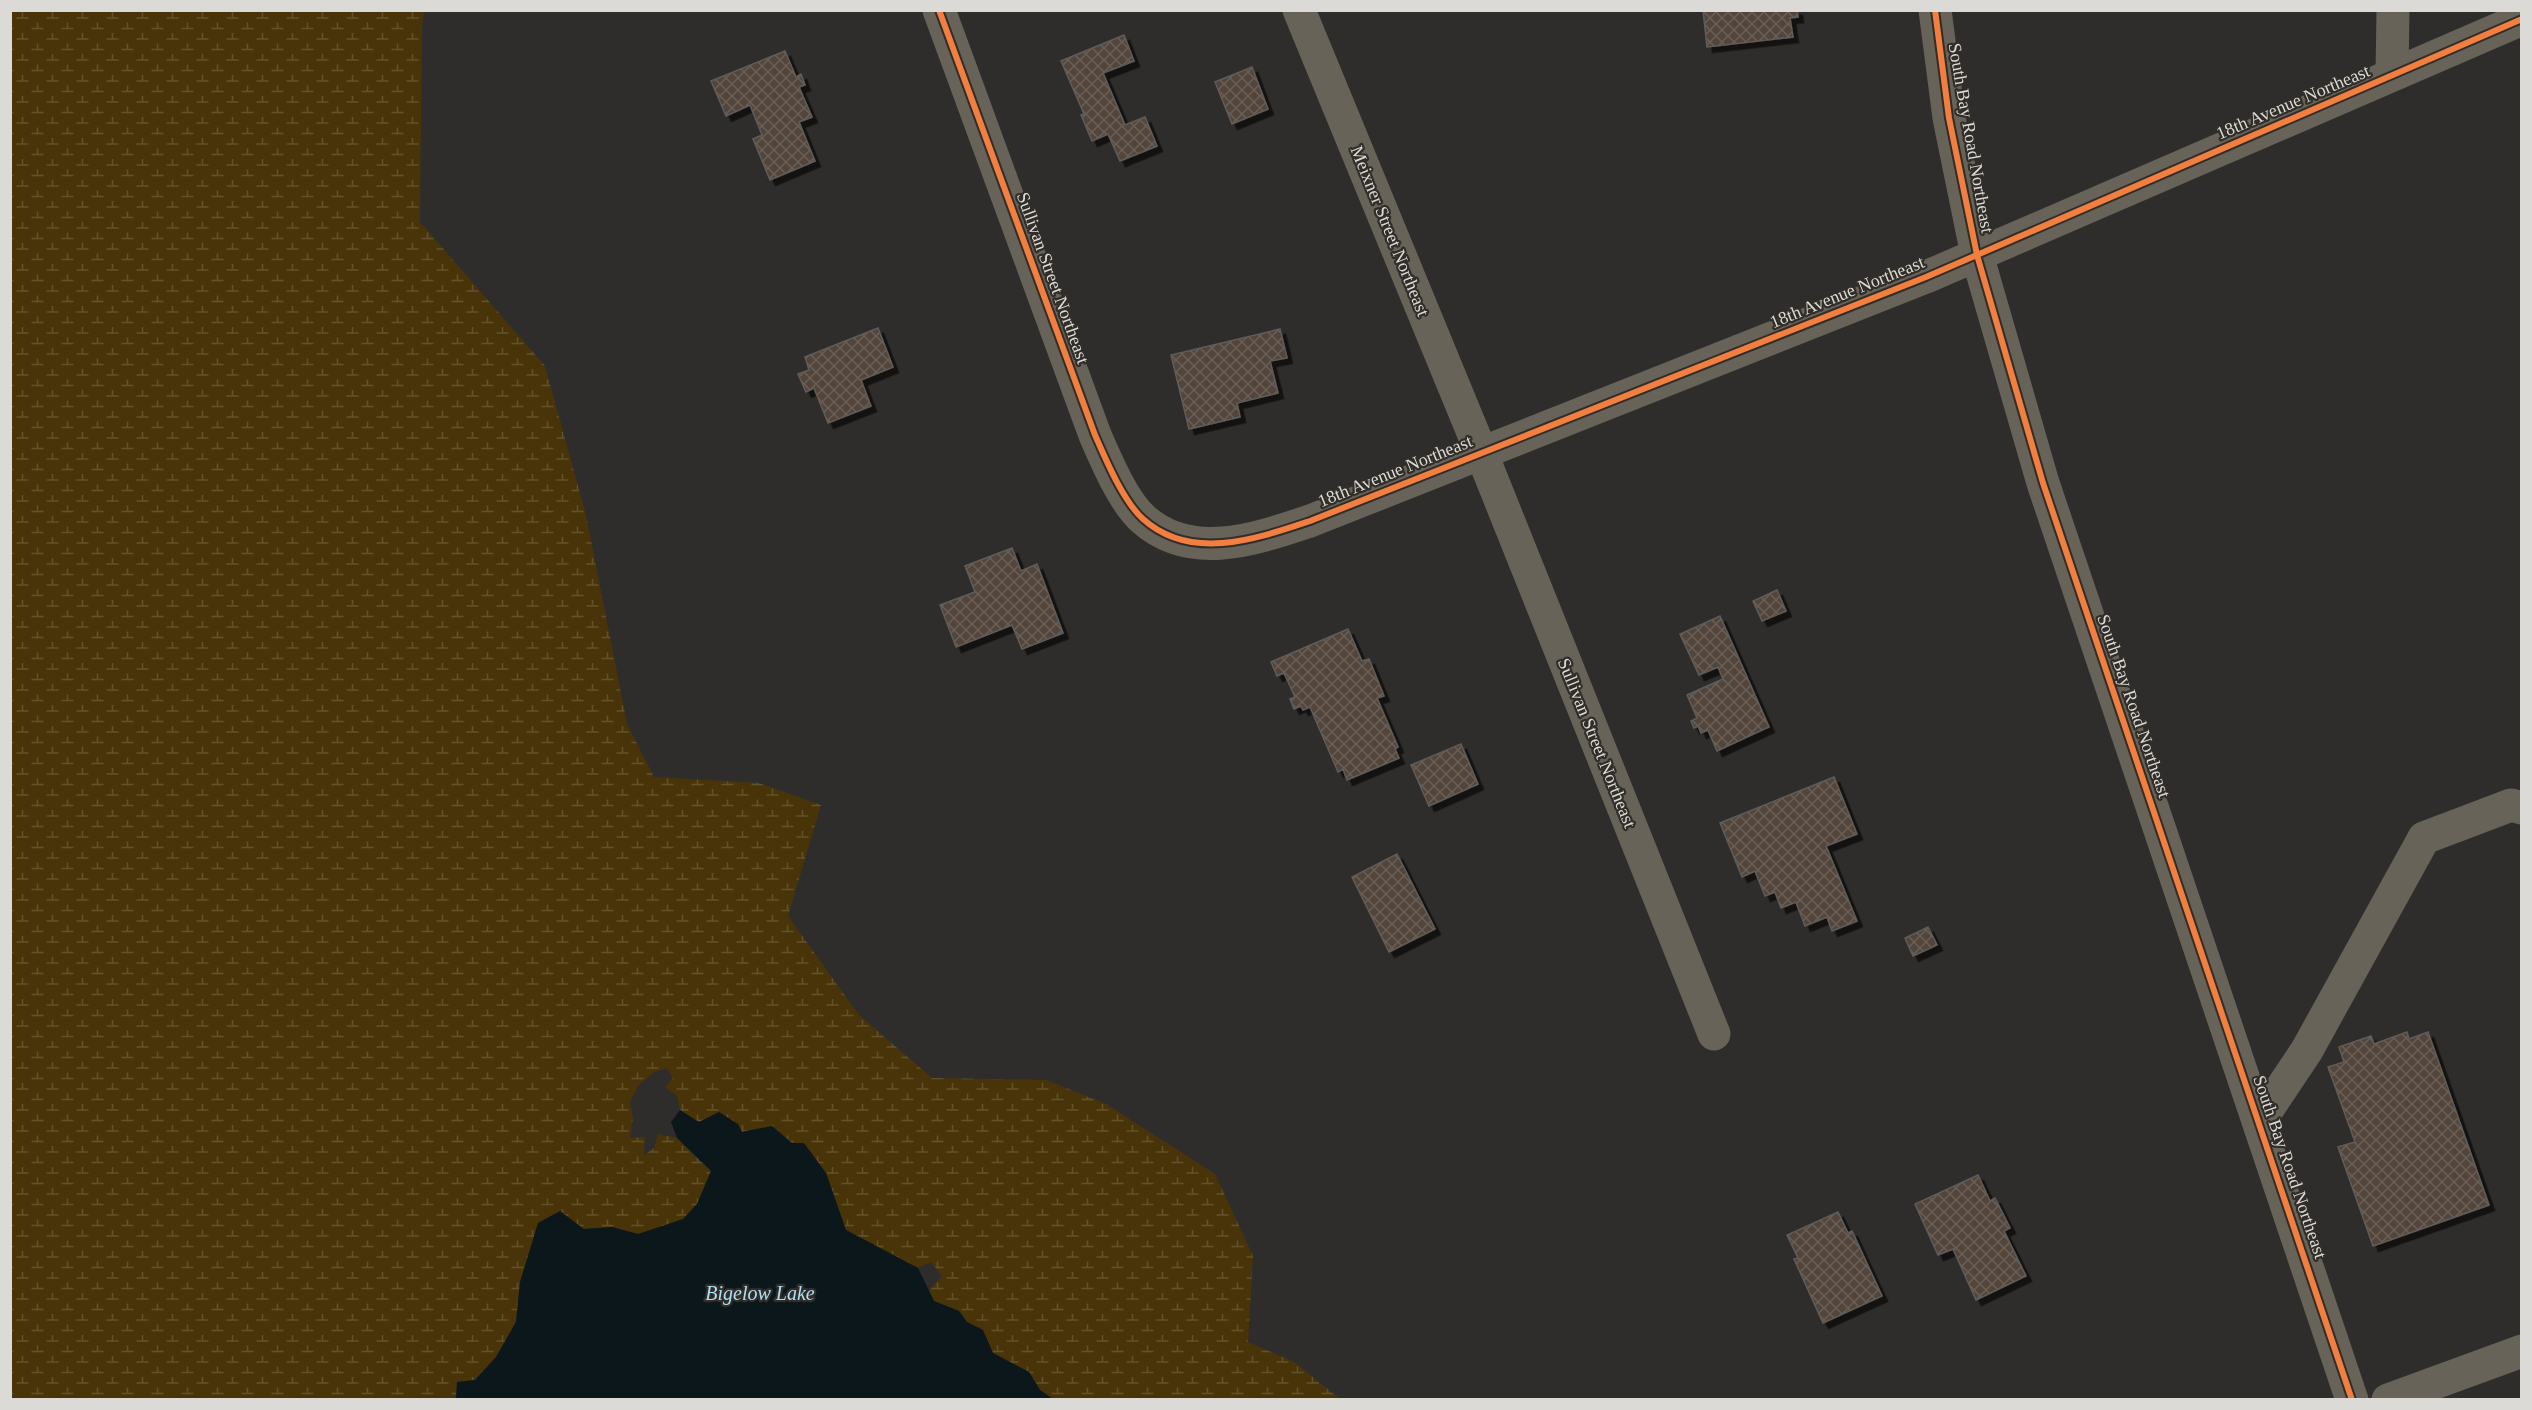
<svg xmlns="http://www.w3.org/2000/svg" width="2532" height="1410" viewBox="0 0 2532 1410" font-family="'Times New Roman',serif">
  <defs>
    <pattern id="wetland-marsh" width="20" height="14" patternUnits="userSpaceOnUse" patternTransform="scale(1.5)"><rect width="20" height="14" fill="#483408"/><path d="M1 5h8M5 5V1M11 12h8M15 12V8" fill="none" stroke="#62512b"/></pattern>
    <pattern id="building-cross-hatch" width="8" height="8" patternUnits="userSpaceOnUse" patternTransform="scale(1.5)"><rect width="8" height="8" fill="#52453a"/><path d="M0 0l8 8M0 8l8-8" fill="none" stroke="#6a5f56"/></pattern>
    <filter id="shadow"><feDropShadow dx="5.5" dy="5.5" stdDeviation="0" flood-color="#0009"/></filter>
  </defs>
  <rect width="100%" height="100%" fill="#2f2d2b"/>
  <polygon fill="url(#wetland-marsh)" points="10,11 424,11 422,27 420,222 545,366 586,515 627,724 654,777 759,783 821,805 788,916 859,1015 932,1078 1046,1080 1106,1104 1215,1174 1253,1256 1248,1342 1294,1362 1340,1399 1053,1399 1040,1390 1029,1372 993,1353 983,1330 967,1322 959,1311 934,1301 929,1290 942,1276 931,1262 918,1268 846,1230 826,1173 772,1126 741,1132 698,1122 680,1110 677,1096 665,1087 673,1078 667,1068 654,1072 638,1086 630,1102 633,1118 630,1138 645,1137 644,1155 654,1148 658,1134 677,1138 711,1171 697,1204 683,1219 658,1228 638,1234 612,1227 584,1229 539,1223 520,1282 516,1322 496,1357 475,1380 457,1382 456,1399 11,1399"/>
  <polygon fill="#0c171c" points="680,1110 699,1122 719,1112 738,1124 742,1132 772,1126 792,1143 804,1143 826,1173 846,1230 918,1268 934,1301 959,1311 967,1322 983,1330 993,1353 1029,1372 1040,1390 1053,1399 456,1399 457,1382 475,1380 496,1357 516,1322 520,1282 538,1223 560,1211 584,1229 612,1227 638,1234 683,1219 697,1204 711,1171 677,1138 671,1122"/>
  <g fill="url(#building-cross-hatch)" stroke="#5f5c5b" stroke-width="1.5" filter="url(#shadow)">
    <polygon points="1703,10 1797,10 1798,17 1790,18 1793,37 1707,47"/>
    <polygon points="1124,35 1134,61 1103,73 1125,125 1145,117 1157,146 1120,161 1108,134 1092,141 1081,115 1084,114 1061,61"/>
    <polygon points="785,51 796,77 801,74 805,85 799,87 812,117 799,122 815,161 770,180 753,139 762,135 750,105 726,116 711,81"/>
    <polygon points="1252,67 1268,109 1232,124 1215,82"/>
    <polygon points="878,328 893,367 861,380 871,406 828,423 814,388 806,392 798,374 809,370 805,357"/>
    <polygon points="1280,329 1287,358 1270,361 1278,393 1237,403 1240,417 1189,429 1171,355"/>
    <polygon points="1012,548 1021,571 1037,564 1063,633 1022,649 1012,625 956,647 940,605 975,592 965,566"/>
    <polygon points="1777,590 1786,611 1762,621 1753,601"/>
    <polygon points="1720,616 1769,727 1717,751 1708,730 1701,733 1698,726 1694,728 1691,721 1697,718 1687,695 1723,679 1718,667 1699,675 1680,634"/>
    <polygon points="1348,629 1362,661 1369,659 1384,696 1377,698 1398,747 1395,749 1399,758 1347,780 1343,769 1338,772 1310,707 1303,710 1301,706 1294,709 1290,699 1295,697 1284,673 1277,676 1271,662"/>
    <polygon points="1461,744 1478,784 1429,806 1411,765"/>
    <polygon points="1834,777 1857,834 1826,846 1857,921 1832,931 1827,917 1805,926 1796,902 1781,908 1775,892 1765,896 1755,871 1742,877 1720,823"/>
    <polygon points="1397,854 1435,929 1389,952 1352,877"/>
    <polygon points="1928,927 1937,945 1913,956 1905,938"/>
    <polygon points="2407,1032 2409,1039 2428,1032 2489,1205 2373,1246 2338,1147 2355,1142 2328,1067 2344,1062 2339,1047 2371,1036 2374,1044"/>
    <polygon points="1978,1175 1990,1201 1995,1198 2010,1228 2004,1231 2026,1276 1976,1300 1953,1249 1938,1255 1915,1204"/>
    <polygon points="1838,1212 1848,1233 1852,1231 1882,1296 1823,1323 1794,1259 1798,1258 1787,1235"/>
  </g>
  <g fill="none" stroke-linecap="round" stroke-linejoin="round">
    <g stroke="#676359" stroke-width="33">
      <path d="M939 10 1095 435C1106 460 1123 501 1143 519 1191 562 1256 539 1310 521L1926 277 2522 19"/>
      <polyline points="1299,10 1481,452 1714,1034"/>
      <polyline points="1935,10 1949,118 1977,255 2043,483 2352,1400"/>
      <polyline points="2392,75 2393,10"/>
      <polyline points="2259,1122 2307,1050 2424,838 2511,805 2522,808"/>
      <polyline points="2388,1400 2522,1351"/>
    </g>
    <g stroke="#312e29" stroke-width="10">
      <g id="cycleway">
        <path d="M939 10 1095 435C1106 460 1123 501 1143 519 1191 562 1256 539 1310 521L1926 277 2522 19"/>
        <polyline points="1935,10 1949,118 1977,255 2043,483 2352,1400"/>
      </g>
    </g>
    <use href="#cycleway" stroke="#f27e40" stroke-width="6"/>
  </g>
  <g text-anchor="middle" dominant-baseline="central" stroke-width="4.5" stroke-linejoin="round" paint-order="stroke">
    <g font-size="18" fill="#dcdad6" stroke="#312e29">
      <text transform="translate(2293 102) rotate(-23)">18th Avenue Northeast</text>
      <text transform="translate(1971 138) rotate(80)">South Bay Road Northeast</text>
      <text transform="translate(1390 231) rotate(68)">Meixner Street Northeast</text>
      <text transform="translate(1053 278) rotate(70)">Sullivan Street Northeast</text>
      <text transform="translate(1847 292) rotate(-22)">18th Avenue Northeast</text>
      <text transform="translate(1395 471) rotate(-22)">18th Avenue Northeast</text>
      <text transform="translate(2134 706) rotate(71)">South Bay Road Northeast</text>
      <text transform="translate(1597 743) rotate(68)">Sullivan Street Northeast</text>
      <text transform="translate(2290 1167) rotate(71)">South Bay Road Northeast</text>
    </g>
    <g font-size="20" font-style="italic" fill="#afdff5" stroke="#312e29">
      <text x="760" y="1293">Bigelow Lake</text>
    </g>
  </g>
  <rect width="2532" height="1410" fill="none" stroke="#dcdad6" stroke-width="24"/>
</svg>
